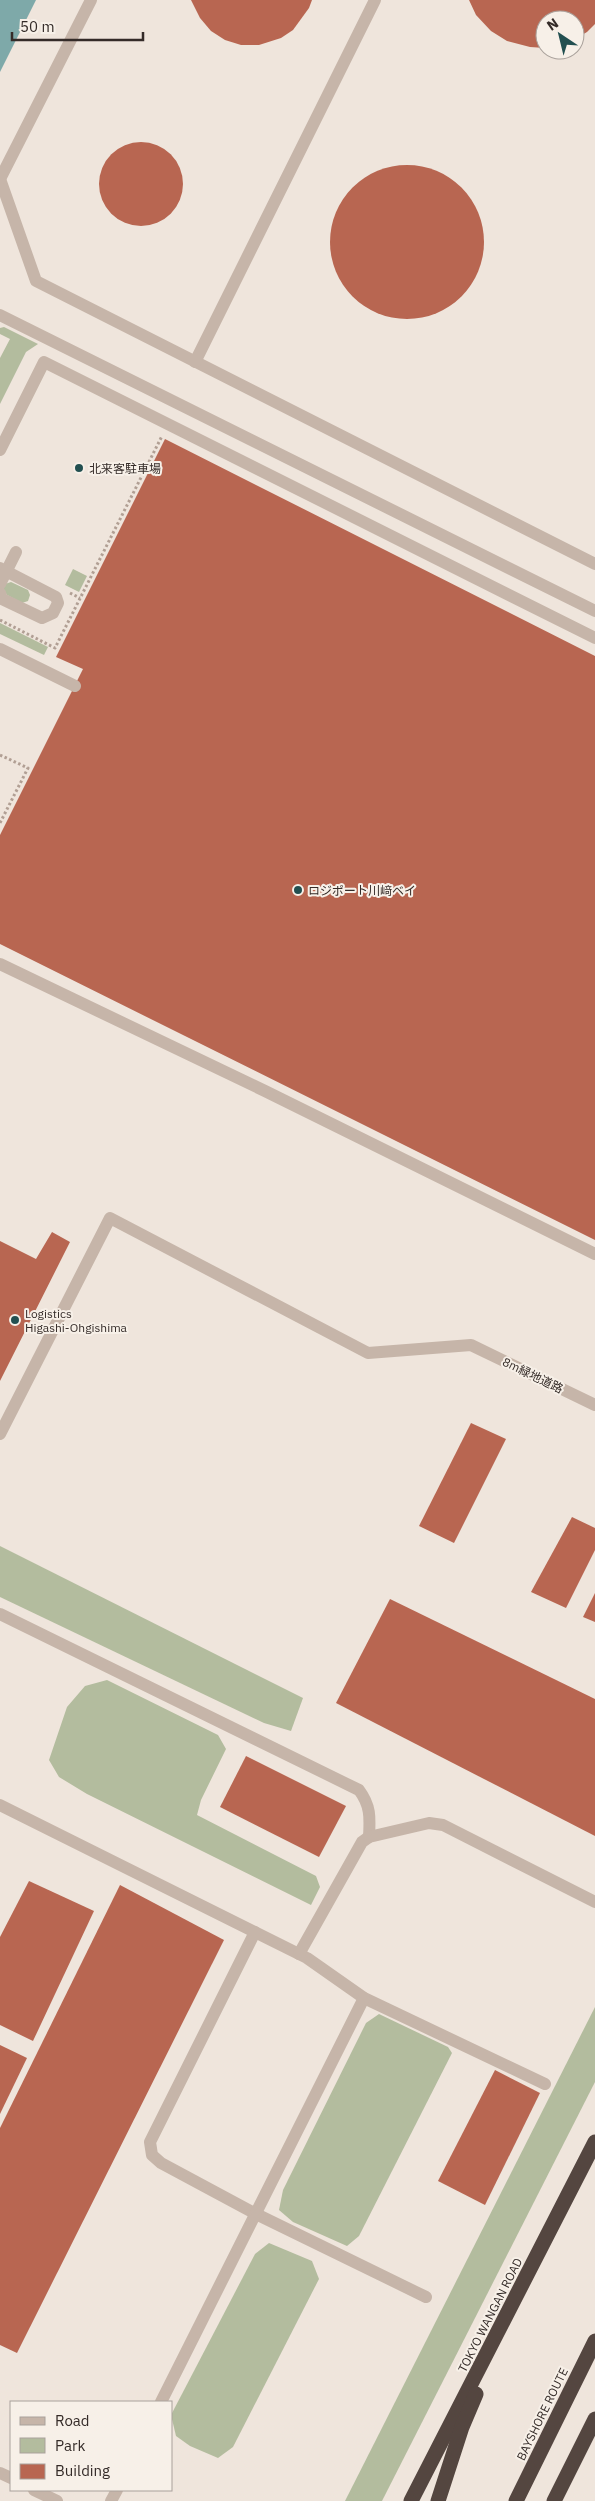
<svg xmlns="http://www.w3.org/2000/svg" width="595" height="2501" viewBox="0 0 595 2501" font-family="'IBM Plex Sans','Noto Sans JP',sans-serif">
  <rect width="100%" height="100%" fill="#efe5dc"/>
  <g fill="#b3bc9e">
    <polygon points="4,327 38,344 26,352 0,404 0,358 10,339 0,334 0,328"/>
    <polygon points="73,569 87,576 79,592 65,585"/>
    <polygon points="11,582 28,590 30,595 28,601 22,603 7,595 3,589 5,584"/>
    <polygon points="0,623 48,647 44,655 0,634"/>
    <polygon points="0,1546 303,1698 291,1731 264,1723 0,1597"/>
    <polygon points="107,1680 218,1735 226,1749 201,1800 197,1815 316,1876 320,1887 311,1905 87,1794 59,1777 49,1760 67,1707 85,1686"/>
    <polygon points="595,2007 595,2082 382,2501 345,2501"/>
    <polygon points="379,2014 448,2047 452,2053 359,2236 347,2246 293,2222 279,2210 283,2190 366,2023"/>
    <polygon points="269,2243 312,2261 319,2279 233,2447 218,2458 190,2446 176,2436 171,2415 255,2254"/>
  </g>
  <polygon fill="#7ea9a9" points="0,0 36,0 0,72"/>
  <g fill="#b86651">
    <polygon points="191,0 312,0 309,8 293,30 281,38 259,45 241,45 225,40 211,31 200,18"/>
    <polygon points="469,0 595,0 595,24 587,32 575,39 575,20 545,20 545,48 530,47 507,41 491,31 476,15"/>
    <circle cx="141" cy="184" r="42"/>
    <circle cx="407" cy="242" r="77"/>
    <polygon points="165,439 595,656 595,1240 0,944 0,835 83,669 56,657"/>
    <polygon points="52,1232 70,1242 0,1381 0,1241 36,1259"/>
    <polygon points="471,1423 506,1439 454,1543 419,1526"/>
    <polygon points="572,1517 595,1528 595,1550 566,1608 531,1592"/>
    <polygon points="595,1593 595,1622 583,1617"/>
    <polygon points="390,1599 595,1699 595,1836 336,1703"/>
    <polygon points="246,1756 346,1806 319,1857 220,1807"/>
    <polygon points="29,1881 94,1911 33,2041 0,2025 0,1937"/>
    <polygon points="120,1885 224,1940 17,2353 0,2345 0,2128"/>
    <polygon points="0,2045 27,2058 0,2114"/>
    <polygon points="495,2070 540,2093 485,2205 438,2181"/>
  </g>
  <g fill="none" stroke-linecap="round" stroke-linejoin="round">
    <g stroke="#b19f94" stroke-width="3" stroke-dasharray="2.5 2.5" stroke-linecap="butt">
      <polyline points="70,593 80,598"/>
      <polyline points="0,620 55,648 162,436"/>
      <polyline points="0,755 28,768 0,823"/>
    </g>
    <g stroke="#c6b5a9" stroke-width="12">
      <polyline points="0,179 36,281 595,564"/>
      <polyline points="0,179 91,0"/>
      <polyline points="0,315 595,611"/>
      <polyline points="195,362 375,0"/>
      <polyline points="0,450 44,362 595,638"/>
      <polyline points="0,568 56,597 58,603 53,613 42,618 2,599 0,593"/>
      <polyline points="0,584 16,552"/>
      <polyline points="0,649 75,686"/>
      <polyline points="0,964 265,1091 595,1254"/>
      <polyline points="0,1434 110,1218 368,1353 471,1345 595,1405"/>
      <path d="M0 1614 359 1790C371 1806 370 1818 369 1837"/>
      <polyline points="0,1805 307,1958 364,1998 545,2084"/>
      <polyline points="255,1932 150,2142 152,2155 161,2163 256,2214 426,2297"/>
      <polyline points="299,1954 362,1842 369,1837 429,1823 443,1825 595,1902"/>
      <polyline points="161,2402 364,1998"/>
      <polyline points="0,2473 11,2478"/>
      <polyline points="34,2490 57,2501"/>
      <polyline points="111,2501 117,2490"/>
    </g>
    <g stroke="#544640" stroke-width="15">
      <polyline points="411,2501 595,2142"/>
      <polyline points="438,2501 462,2427 476,2394"/>
      <polyline points="516,2501 595,2341"/>
      <polyline points="554,2501 595,2419"/>
    </g>
  </g>
  <g fill="#224f50" stroke="#f7f0e8" stroke-width="2">
    <circle cx="79" cy="468" r="5"/>
    <circle cx="298" cy="890" r="5"/>
    <circle cx="15" cy="1320" r="5"/>
  </g>
  <g text-anchor="middle" dominant-baseline="central" stroke-width="4" stroke-linejoin="round" paint-order="stroke">
    <g font-size="12" fill="#342b28" stroke="#f7f0e8" text-anchor="start">
      <text x="89" y="468">北来客駐車場</text>
      <text x="308" y="890">ロジポート川﨑ベイ</text>
      <text x="25" y="1313">Logistics<tspan x="25" dy="14">Higashi-Ohgishima</tspan></text>
    </g>
    <g font-size="12" fill="#342b28" stroke="#f7f0e8">
      <text transform="translate(533 1375) rotate(26)">8m緑地道路</text>
      <text transform="translate(490 2315) rotate(-63)">TOKYO WANGAN ROAD</text>
      <text transform="translate(542 2414) rotate(-64)">BAYSHORE ROUTE</text>
    </g>
  </g>
  <rect x="10" y="2401" width="162" height="90" fill="#f7f0e8" stroke="#a9a19b"/>
  <rect x="20" y="2417" width="25" height="8" fill="#c6b5a9" stroke="#a9a19b"/>
  <text x="55" y="2426" font-size="15" fill="#342b28">Road</text>
  <rect x="20" y="2438" width="25" height="15" fill="#b3bc9e" stroke="#a9a19b"/>
  <text x="55" y="2451" font-size="15" fill="#342b28">Park</text>
  <rect x="20" y="2464" width="25" height="15" fill="#b86651" stroke="#a9a19b"/>
  <text x="55" y="2476" font-size="15" fill="#342b28">Building</text>
  <g transform="translate(560 35) rotate(325)"><circle r="24" fill="#f7f0e8" stroke="#a9a19b"/>
  <path d="M0-4L9 19L0 12L-9 19Z" fill="#224f50"/>
  <text y="-8" font-size="14" font-weight="bold" text-anchor="middle" fill="#342b28">N</text>
  </g>
  <path d="M12 32v8h131v-8" fill="none" stroke="#342b28" stroke-width="2.5"/>
  <text x="20" y="32" font-size="15" fill="#342b28" stroke="#f7f0e8" stroke-width="4" paint-order="stroke">50 m</text>
</svg>
